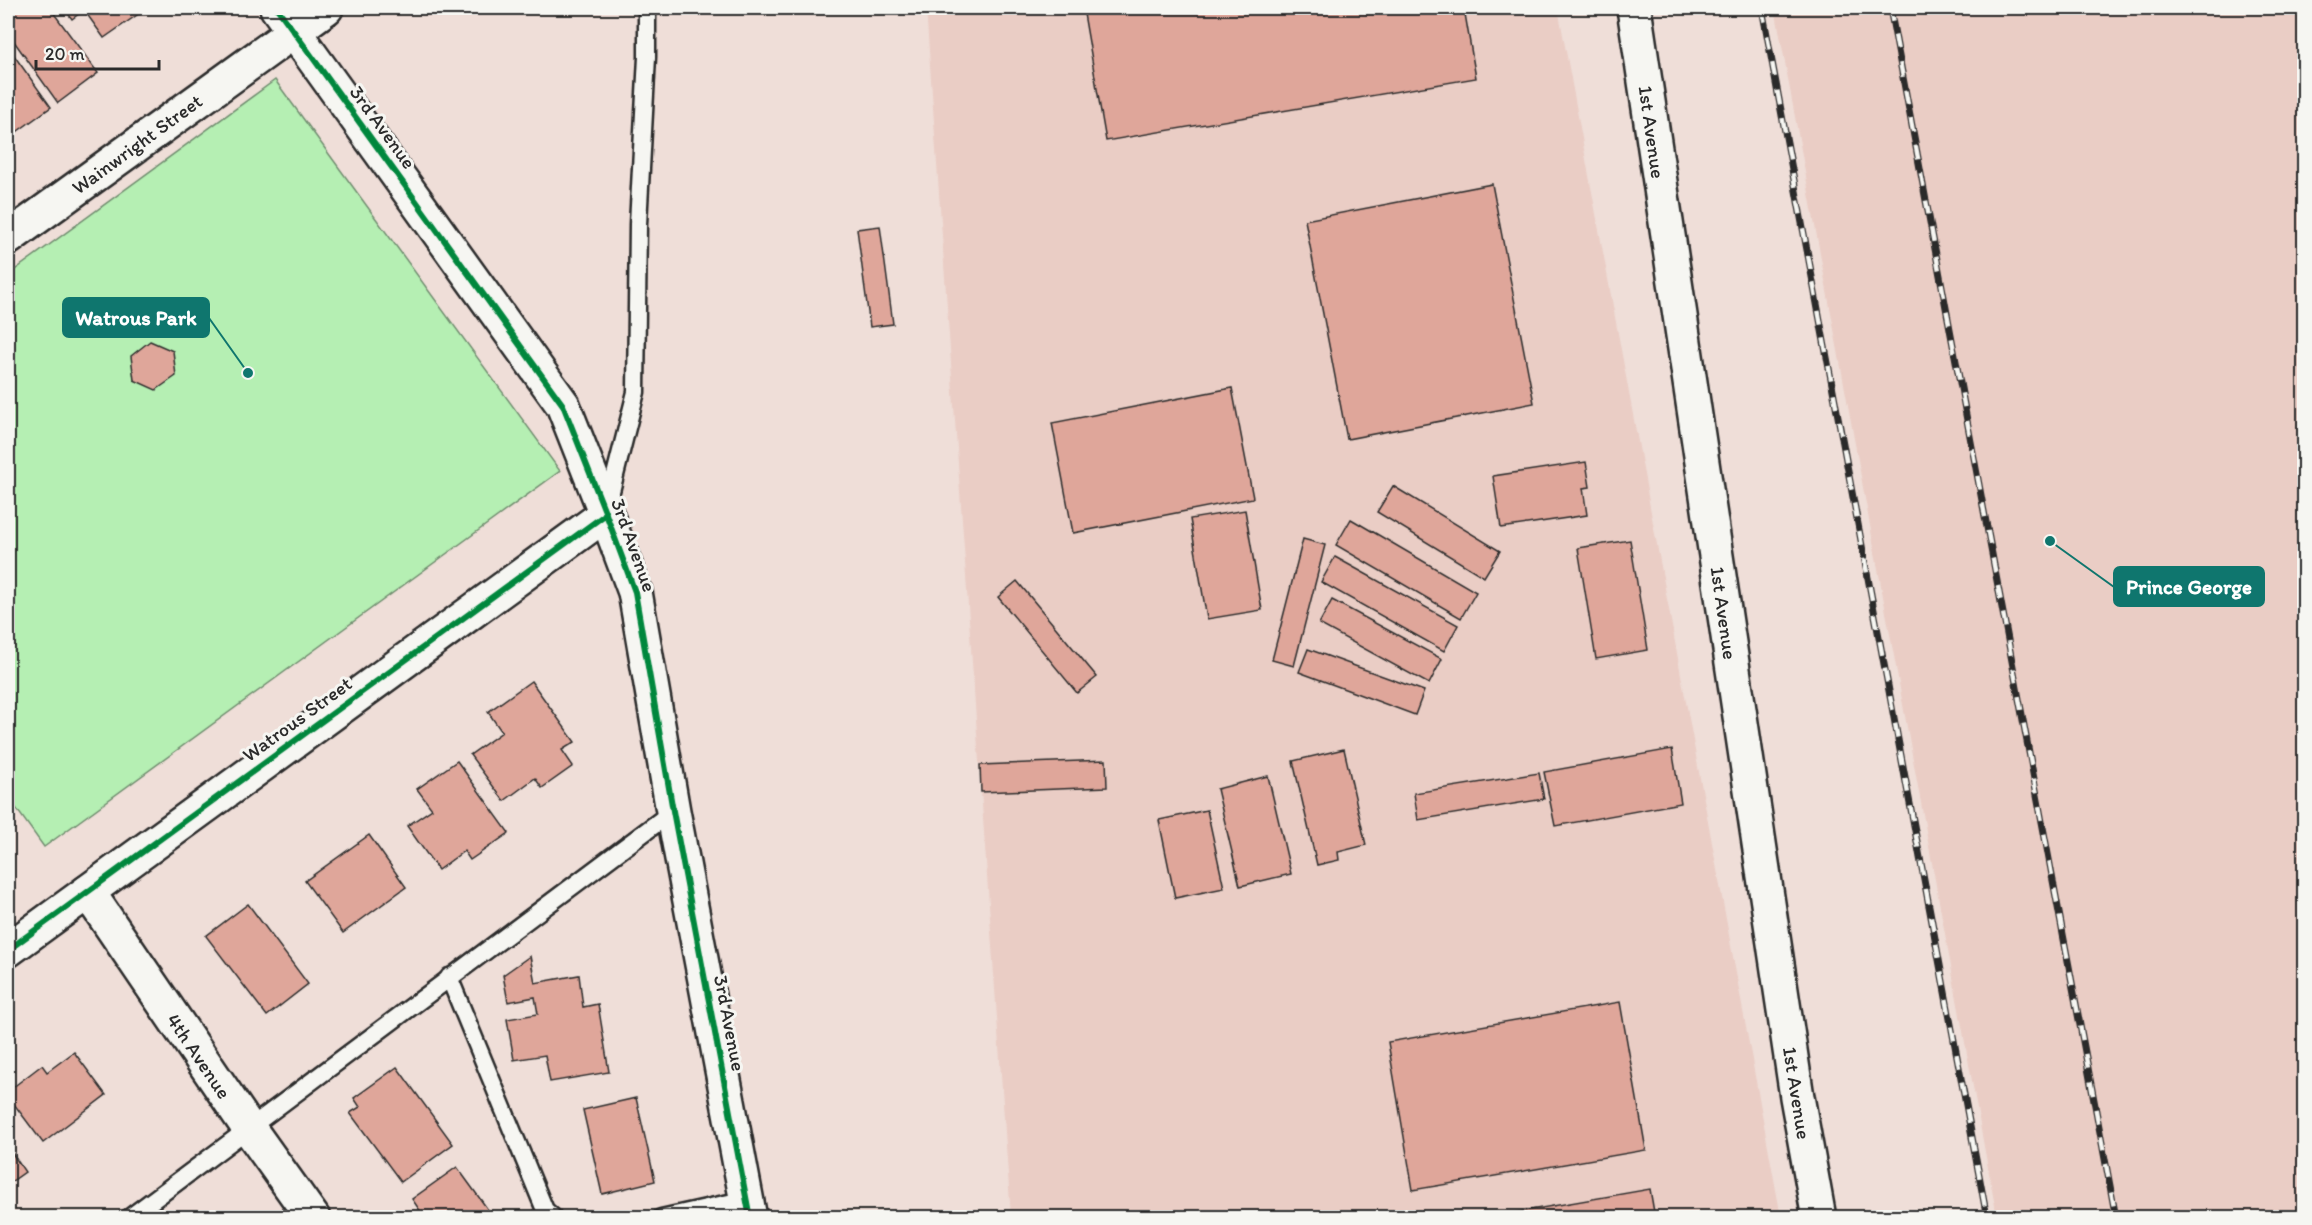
<svg xmlns="http://www.w3.org/2000/svg" width="2312" height="1225" viewBox="0 0 2312 1225" font-family="Itim,sans-serif">
  <rect width="100%" height="100%" fill="#efded8"/>
  <filter id="ink" filterUnits="userSpaceOnUse"><feTurbulence type="fractalNoise" baseFrequency=".0167" numOctaves="2"/><feDisplacementMap in="SourceGraphic" scale="12" xChannelSelector="R" yChannelSelector="G"/><feConvolveMatrix kernelMatrix="1 2 1 2 8 2 1 2 1" color-interpolation-filters="sRGB"/></filter>
  <g filter="url(#ink)">
    <g fill="#eacdc5">
      <polygon points="926,8 1558,8 1781,1217 1011,1217"/>
      <polygon points="1775,8 2304,8 2304,1217 1997,1217"/>
    </g>
    <polygon fill="#b5efb3" stroke="#708d6f" stroke-width="1.5" points="275,80 560,471 44,847 8,797 8,275"/>
    <g fill="#dfa69a" stroke="#2b2b2b" stroke-width="1.5">
      <polygon points="8,8 50,8 98,73 58,103 8,33"/>
      <polygon points="64,8 147,8 104,38 84,10 72,19"/>
      <polygon points="1083,8 1464,8 1476,78 1106,141"/>
      <polygon points="8,47 51,107 11,136 8,131"/>
      <polygon points="1492,184 1534,403 1347,439 1305,220"/>
      <polygon points="880,226 893,324 870,327 857,229"/>
      <polygon points="150,341 173,351 176,376 156,390 134,380 131,356"/>
      <polygon points="1232,388 1253,498 1073,533 1052,423"/>
      <polygon points="1586,462 1590,487 1583,488 1587,515 1501,528 1493,476"/>
      <polygon points="1393,486 1500,551 1484,577 1377,512"/>
      <polygon points="1245,510 1262,610 1207,619 1190,519"/>
      <polygon points="1351,519 1476,592 1461,618 1336,545"/>
      <polygon points="1303,539 1325,545 1294,666 1272,660"/>
      <polygon points="1630,540 1648,650 1596,659 1578,548"/>
      <polygon points="1335,557 1458,625 1444,651 1321,582"/>
      <polygon points="1017,581 1097,677 1077,693 998,597"/>
      <polygon points="1332,600 1442,659 1429,684 1319,624"/>
      <polygon points="1308,649 1424,691 1415,715 1299,672"/>
      <polygon points="531,681 575,742 562,750 573,766 542,788 535,778 504,801 470,755 502,732 488,712"/>
      <polygon points="1344,749 1366,845 1338,852 1339,860 1317,865 1293,761"/>
      <polygon points="1672,749 1681,803 1555,826 1544,772"/>
      <polygon points="1106,760 1107,787 981,792 980,765"/>
      <polygon points="457,761 509,833 470,860 464,851 438,870 407,826 432,809 417,789"/>
      <polygon points="1539,773 1544,799 1418,820 1414,793"/>
      <polygon points="1268,776 1291,874 1240,886 1217,789"/>
      <polygon points="1207,810 1224,888 1175,898 1159,820"/>
      <polygon points="369,835 406,887 343,933 305,881"/>
      <polygon points="248,904 308,984 267,1016 206,936"/>
      <polygon points="530,956 535,983 579,975 583,1007 598,1004 609,1072 550,1082 545,1055 514,1060 507,1019 538,1014 535,997 508,1002 503,975"/>
      <polygon points="1620,1002 1646,1150 1413,1190 1388,1042"/>
      <polygon points="74,1052 106,1095 43,1143 8,1096 8,1091 42,1065 47,1072"/>
      <polygon points="397,1067 453,1144 401,1182 350,1113 360,1107 354,1098"/>
      <polygon points="636,1098 655,1181 602,1194 583,1110"/>
      <polygon points="8,1147 25,1172 8,1184"/>
      <polygon points="457,1167 494,1218 425,1218 412,1199"/>
      <polygon points="1650,1189 1655,1218 1484,1218"/>
    </g>
    <g fill="none" stroke-linecap="round" stroke-linejoin="round">
      <g stroke="#2b2b2b" stroke-width="21">
        <g id="lane">
          <polyline points="607,507 636,392 638,224 647,57 647,8"/>
          <polyline points="449,977 545,1210 554,1218"/>
          <polyline points="129,1218 673,811"/>
          <polyline points="661,1218 747,1199"/>
        </g>
      </g>
      <g stroke="#2b2b2b" stroke-width="38">
        <g id="street">
          <polyline points="277,8 563,405 606,514 635,592 673,811 750,1218"/>
          <polyline points="8,238 326,8"/>
          <polyline points="88,892 248,1127 313,1218"/>
          <polyline points="8,950 606,514"/>
        </g>
      </g>
      <g stroke="#2b2b2b" stroke-width="38">
        <polyline id="secondary" points="1634,8 1797,1097 1819,1218"/>
      </g>
      <use href="#lane" stroke="#f6f6f2" stroke-width="16"/>
      <use href="#street" stroke="#f6f6f2" stroke-width="33"/>
      <use href="#secondary" stroke="#f6f6f2" stroke-width="33"/>
      <g stroke="#2b2b2b" stroke-width="7">
        <g id="rail">
          <polyline points="1762,8 1987,1218"/>
          <polyline points="1890,8 2116,1218"/>
        </g>
      </g>
      <use href="#rail" stroke="#f6f6f2" stroke-width="4.5" stroke-dasharray="14" stroke-linecap="butt"/>
      <g stroke="#f6f6f2" stroke-width="10">
        <g id="cycleway">
          <polyline points="277,8 563,405 606,514 635,592 673,811 750,1218"/>
          <polyline points="8,950 606,514"/>
        </g>
      </g>
      <use href="#cycleway" stroke="#00873e" stroke-width="6"/>
    </g>
  </g>
  <g text-anchor="middle" dominant-baseline="central" stroke-width="6" stroke-linejoin="round" paint-order="stroke">
    <g font-size="20" fill="#2b2b2b" stroke="#f6f6f2">
      <text transform="translate(383 127) rotate(54)">3rd Avenue</text>
      <text transform="translate(1652 132) rotate(82)">1st Avenue</text>
      <text transform="translate(137 144) rotate(-36)">Wainwright Street</text>
      <text transform="translate(634 545) rotate(70)">3rd Avenue</text>
      <text transform="translate(1724 613) rotate(82)">1st Avenue</text>
      <text transform="translate(297 719) rotate(-36)">Watrous Street</text>
      <text transform="translate(730 1023) rotate(79)">3rd Avenue</text>
      <text transform="translate(199 1056) rotate(56)">4th Avenue</text>
      <text transform="translate(1797 1093) rotate(81)">1st Avenue</text>
    </g>
  </g>
  <path fill="none" stroke="#0f766e" stroke-width="2" d="M248 373L209 318M2050 541L2114 587"/>
  <g fill="#0f766e" stroke="#f6f6f2" stroke-width="2">
    <circle cx="248" cy="373" r="6"/>
    <circle cx="2050" cy="541" r="6"/>
  </g>
  <g fill="#0f766e" stroke="#0f766e" stroke-width="2">
    <rect x="63" y="298" width="146" height="39" rx="6"/>
    <rect x="2114" y="567" width="150" height="39" rx="6"/>
  </g>
  <g font-size="21" text-anchor="middle" font-weight="bold" fill="#fff">
    <text x="136" y="325">Watrous Park</text>
    <text x="2189" y="594">Prince George</text>
  </g>
  <rect width="2312" height="1225" fill="none" stroke="#f6f6f2" stroke-width="30"/>
  <rect x="15" y="15" width="2282" height="1195" fill="none" stroke="#2b2b2b" stroke-width="2" filter="url(#ink)"/>
  <path d="M36 60v9h123v-9" fill="none" stroke="#2b2b2b" stroke-width="3"/>
  <text x="45" y="60" font-size="18" fill="#2b2b2b" stroke="#f6f6f2" stroke-width="4.5" paint-order="stroke">20 m</text>
</svg>
